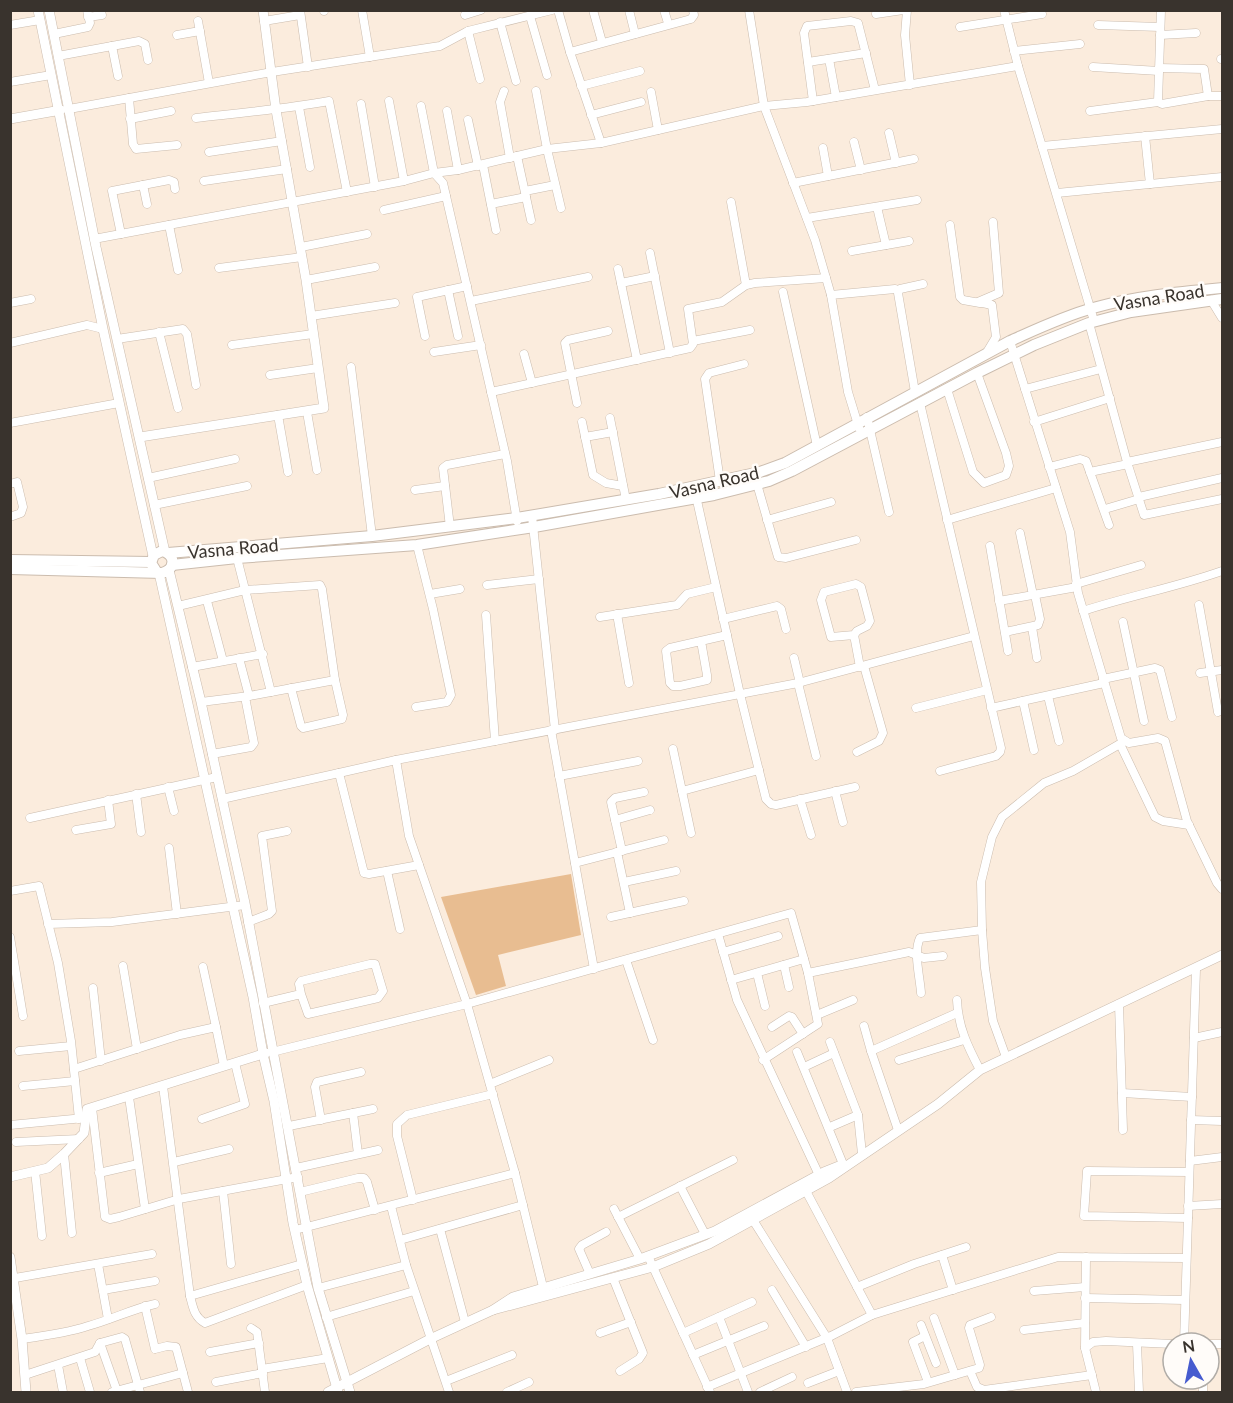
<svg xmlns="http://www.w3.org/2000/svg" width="1233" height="1403" viewBox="0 0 1233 1403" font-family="Lato,sans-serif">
  <rect width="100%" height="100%" fill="#fbecdd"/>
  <polygon fill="#e8bd91" points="571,874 581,935 498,955 506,986 476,995 441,897"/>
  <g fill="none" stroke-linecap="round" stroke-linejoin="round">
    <g stroke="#cbbcae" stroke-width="9">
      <g id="minor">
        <polyline points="300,10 308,67"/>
        <polyline points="324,10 324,11"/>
        <polyline points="362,10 370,57"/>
        <polyline points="558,10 570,52 601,143"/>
        <polyline points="593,10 602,42"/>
        <polyline points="629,10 635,34"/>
        <polyline points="664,10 668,23"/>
        <polyline points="749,10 764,106 815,240 831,295 848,392 859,428"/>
        <polyline points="907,10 905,35 910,85"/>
        <polyline points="1004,10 1018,66"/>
        <polyline points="1161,10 1158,102 1162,104 1208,96 1222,96"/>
        <polyline points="876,14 903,10"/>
        <polyline points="465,15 481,10"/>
        <polyline points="530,16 547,75"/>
        <polyline points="88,17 102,15"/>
        <polyline points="198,21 209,83"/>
        <polyline points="264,21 300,15"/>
        <polyline points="500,22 516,81"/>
        <polyline points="10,25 40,20"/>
        <polyline points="1098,25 1160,27"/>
        <polyline points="960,27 1042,14"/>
        <polyline points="468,31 480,79"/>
        <polyline points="54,34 88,27 90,23 87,10"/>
        <polyline points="177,35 200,31"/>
        <polyline points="1160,35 1196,33"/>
        <polyline points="112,46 118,76"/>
        <polyline points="1014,51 1080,44"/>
        <polyline points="570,52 691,19 694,15 693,10"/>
        <polyline points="58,56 139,41 145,44 148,60"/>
        <polyline points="829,59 836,97"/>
        <polyline points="1221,59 1222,59"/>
        <polyline points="808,62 866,53"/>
        <polyline points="1093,67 1159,71"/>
        <polyline points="1159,68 1204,69 1208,96"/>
        <polyline points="10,82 51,75"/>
        <polyline points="581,86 640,71"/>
        <polyline points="504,91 500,102 510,158"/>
        <polyline points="536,91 547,149 561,208"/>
        <polyline points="651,92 658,130"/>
        <polyline points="129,98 133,144 136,149 177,145"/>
        <polyline points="389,101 404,181"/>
        <polyline points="813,101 804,33 807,26 851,21 858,23 875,90"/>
        <polyline points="361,104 375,187"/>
        <polyline points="421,106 434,173 443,183 507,461 517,521"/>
        <polyline points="299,107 310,167"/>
        <polyline points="69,109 272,72 440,46 468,31 552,10"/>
        <polyline points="447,111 458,170"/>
        <polyline points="1090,111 1158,102"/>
        <polyline points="591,115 641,102"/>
        <path d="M196 118C241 113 285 109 329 101L347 192"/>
        <polyline points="130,119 171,111"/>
        <polyline points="468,120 478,166"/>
        <polyline points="889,133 896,163"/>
        <polyline points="1145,136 1150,184"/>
        <polyline points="854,142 861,170"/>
        <polyline points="1042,146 1222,129"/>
        <polyline points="823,148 828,176"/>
        <polyline points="209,152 282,141"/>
        <polyline points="517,156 531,220"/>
        <polyline points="483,165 496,230"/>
        <polyline points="204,181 287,169"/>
        <polyline points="793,183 914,159"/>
        <polyline points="143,185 147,204"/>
        <polyline points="525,191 555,185"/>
        <polyline points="1057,193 1222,177"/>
        <polyline points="731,202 746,285"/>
        <polyline points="491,204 526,197"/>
        <polyline points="877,207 886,245"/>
        <polyline points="384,210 446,196"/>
        <polyline points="807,218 917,200"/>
        <polyline points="169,225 178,270"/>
        <polyline points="950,225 960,297 963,300 980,303"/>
        <polyline points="121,234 112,191 169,180 174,182 175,189"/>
        <polyline points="94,239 404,181 434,173 458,170 547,149 601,143 764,106 807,102 1018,66 1094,321"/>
        <polyline points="301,247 367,234"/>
        <polyline points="852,251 909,241"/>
        <polyline points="650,253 670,353"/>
        <polyline points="219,268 302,257"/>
        <polyline points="618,269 637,360"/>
        <polyline points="306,280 375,267"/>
        <polyline points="621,283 655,276"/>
        <polyline points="448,290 458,336"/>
        <polyline points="783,292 817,446"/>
        <polyline points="831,295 895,289"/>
        <polyline points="1211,300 1222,318"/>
        <polyline points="471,301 588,277"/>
        <polyline points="10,303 31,299"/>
        <polyline points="311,316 395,303"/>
        <polyline points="1089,323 1127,462 1144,515 1222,499"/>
        <polyline points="159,332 178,408"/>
        <polyline points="425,336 417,297 467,286"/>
        <polyline points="117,339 183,329 187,334 196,385"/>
        <polyline points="693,341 750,330"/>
        <polyline points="1010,341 1070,532 1078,593 1121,738 1129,743 1158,738 1165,741 1187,821 1217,883 1222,889"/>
        <polyline points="10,343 87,325 103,329"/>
        <polyline points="232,345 313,334"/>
        <polyline points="434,352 481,345"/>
        <polyline points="987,352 996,337 992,305 978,302 999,293 993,222"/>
        <polyline points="524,354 532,383"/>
        <polyline points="351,367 372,536"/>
        <polyline points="270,375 318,368"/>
        <polyline points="947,389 973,472 984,483 1006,475 1009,466 1006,453 977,373"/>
        <polyline points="1025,389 1101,369"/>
        <polyline points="491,392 690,348 693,344 688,309 722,302 746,285 755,283 826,278"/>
        <polyline points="915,392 898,293 900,289 923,284"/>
        <polyline points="577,403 565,343 568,340 608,331"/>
        <polyline points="920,403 1001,748 1000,752 996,756 940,771"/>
        <polyline points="307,412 317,470"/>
        <polyline points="278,415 288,472"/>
        <polyline points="867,417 889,512"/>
        <polyline points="610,418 626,500"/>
        <polyline points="582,422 593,475 606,483 623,486"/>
        <polyline points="1034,422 1110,398"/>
        <polyline points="10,423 119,403"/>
        <polyline points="585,437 613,432"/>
        <polyline points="1127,462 1222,442"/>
        <polyline points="1049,467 1080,459 1086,461 1109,525"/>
        <polyline points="1090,472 1128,464"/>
        <polyline points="148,478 235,459"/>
        <polyline points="720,481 705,379 709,373 744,364"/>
        <polyline points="10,484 17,482 23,507 21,513 10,517"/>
        <polyline points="757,484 778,557 786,558 856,540"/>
        <polyline points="694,487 740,694 766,799 771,804 776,805 855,787"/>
        <polyline points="415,490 445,486"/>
        <polyline points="1139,497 1222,478"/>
        <polyline points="154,505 247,486"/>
        <polyline points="1105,509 1139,499"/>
        <polyline points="532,516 555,730"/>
        <polyline points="767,520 831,502"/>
        <polyline points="947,520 1056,488"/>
        <polyline points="450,527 443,468 447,465 505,454"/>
        <polyline points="1020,533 1033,595"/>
        <polyline points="990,546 1008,651"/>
        <polyline points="237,558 271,692"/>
        <polyline points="1076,584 1141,565"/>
        <polyline points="487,585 539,579"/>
        <polyline points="430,594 460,589"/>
        <polyline points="207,601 223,661"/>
        <polyline points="999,601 1077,587"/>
        <polyline points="1199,605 1218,712"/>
        <polyline points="178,606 245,590 320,585 322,589 335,680 343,715 342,719 303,728 301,726 291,688"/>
        <path d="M1083 611C1129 596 1177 587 1222 571"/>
        <polyline points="617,614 629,683"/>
        <polyline points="486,615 495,741"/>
        <polyline points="600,617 677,605 687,594 716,587"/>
        <polyline points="723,619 777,606 781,609 786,629"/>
        <polyline points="1123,622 1144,721"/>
        <polyline points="1032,627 1037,658"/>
        <polyline points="1005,632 1038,625 1040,619 1035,595"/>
        <polyline points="854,635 831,637 821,600 824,592 856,584 861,587 870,621 867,626 857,631 854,635 860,667"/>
        <polyline points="701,641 707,675 707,680 680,686 673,686 670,683 666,651 670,648 727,635"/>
        <polyline points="239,658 249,696"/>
        <polyline points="794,658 800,683"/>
        <polyline points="192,667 263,654"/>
        <polyline points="1200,673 1222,670"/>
        <polyline points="1103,679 1155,668 1160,670 1172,717"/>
        <polyline points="798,683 816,756"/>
        <polyline points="1048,696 1059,741"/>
        <polyline points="1023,701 1034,750"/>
        <polyline points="201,702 249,696 335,680"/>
        <polyline points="416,707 447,702 451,695 433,609 417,545"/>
        <polyline points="916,708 987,690"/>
        <polyline points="991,708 1104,683"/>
        <polyline points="551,730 594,969"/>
        <polyline points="1120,744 1155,817 1163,821 1189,825"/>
        <polyline points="673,749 691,833"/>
        <polyline points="857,752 879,741 883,733 864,666"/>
        <polyline points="212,754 251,747 254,743 245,697"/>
        <polyline points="396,760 409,836 467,1004 515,1173 543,1287"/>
        <polyline points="559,776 638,761"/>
        <polyline points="168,787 174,811"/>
        <polyline points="682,791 759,770"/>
        <polyline points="835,791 843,822"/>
        <polyline points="136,794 141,832"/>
        <polyline points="222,799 339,773"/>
        <polyline points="800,799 811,835"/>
        <polyline points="30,818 217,777"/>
        <polyline points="615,820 650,810"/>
        <polyline points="76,830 111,824 108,800"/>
        <polyline points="169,848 177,914"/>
        <polyline points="622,851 611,802 615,798 644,792"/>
        <polyline points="617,852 630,913"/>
        <polyline points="575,863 664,840"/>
        <polyline points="419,865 369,874 364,873 339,773 396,760 798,683 974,636"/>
        <polyline points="387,871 400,929"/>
        <polyline points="624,882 676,871"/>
        <polyline points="10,891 39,886 58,963 71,1041 79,1119"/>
        <polyline points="611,917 684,901"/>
        <polyline points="248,922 269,914 272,911 262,836 287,831"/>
        <polyline points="48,924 112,922 245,905"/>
        <polyline points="718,934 737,1000 819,1175"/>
        <polyline points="10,937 23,1016"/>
        <polyline points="723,952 778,936"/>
        <polyline points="626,960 653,1040"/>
        <polyline points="784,965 789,987"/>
        <polyline points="123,966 137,1049"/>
        <polyline points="203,967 216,1027"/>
        <polyline points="757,973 765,1006"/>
        <polyline points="808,973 909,952 924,958 943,956"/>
        <polyline points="731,980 804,959"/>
        <polyline points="93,988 101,1061"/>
        <path d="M921 993C920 977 913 952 920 938L982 930"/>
        <path d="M957 1000C958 1027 968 1047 980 1070"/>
        <polyline points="263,1003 301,994 299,984 301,981 370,964 375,964 383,991 378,998 308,1014 301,994"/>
        <polyline points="1119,1004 1123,1130"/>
        <polyline points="817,1015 853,1000"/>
        <polyline points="864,1026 871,1051 898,1130"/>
        <polyline points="772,1027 789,1016 792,1017 803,1034"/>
        <polyline points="1194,1038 1222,1032"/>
        <polyline points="830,1042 858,1115 862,1154"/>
        <polyline points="19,1051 71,1046"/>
        <polyline points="871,1051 957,1013"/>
        <polyline points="272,1052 467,1004 791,913 808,973 818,1024 763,1060"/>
        <polyline points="797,1052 843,1164"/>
        <polyline points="1006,1057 993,1021 985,968 982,930 981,882 992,837 1002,817 1044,783 1073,771 1125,741"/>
        <polyline points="899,1060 964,1040"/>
        <polyline points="804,1067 834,1053"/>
        <polyline points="74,1069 180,1035 216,1027 224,1066"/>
        <polyline points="490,1084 549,1060"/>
        <polyline points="23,1086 75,1081"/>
        <path d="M163 1086 190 1296C193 1307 194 1317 205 1323L307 1285"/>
        <polyline points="1122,1093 1192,1097"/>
        <polyline points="129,1097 145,1209"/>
        <polyline points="92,1108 105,1217 110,1219 119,1217 179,1199 298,1177"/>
        <polyline points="353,1113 358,1154"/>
        <polyline points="202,1119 245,1104 235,1063"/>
        <polyline points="321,1120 315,1087 317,1082 361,1072"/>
        <polyline points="1191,1120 1222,1121"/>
        <polyline points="10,1125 84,1118"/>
        <polyline points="289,1126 373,1109"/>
        <polyline points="830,1127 858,1115"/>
        <polyline points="16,1142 79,1139"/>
        <polyline points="64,1154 72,1233"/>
        <polyline points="1190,1161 1222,1157"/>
        <polyline points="174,1162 229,1149"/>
        <polyline points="296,1168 378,1150"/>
        <polyline points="35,1171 42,1236"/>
        <polyline points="99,1173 138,1164"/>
        <polyline points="680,1186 705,1234"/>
        <polyline points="223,1191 231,1264"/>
        <polyline points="806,1191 872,1315"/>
        <polyline points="300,1192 358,1178 364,1178 367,1182 375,1210"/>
        <polyline points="413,1200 397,1136 397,1124 407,1115 493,1094"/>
        <polyline points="391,1206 406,1265 449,1392"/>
        <polyline points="1188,1206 1222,1204"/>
        <polyline points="614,1209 640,1259"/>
        <polyline points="618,1217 733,1160"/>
        <polyline points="1188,1218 1084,1216 1087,1171 1189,1172"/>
        <polyline points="753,1220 827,1338 847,1392"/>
        <polyline points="440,1229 465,1322"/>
        <polyline points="295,1230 515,1173"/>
        <polyline points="400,1240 523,1205"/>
        <polyline points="942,1255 953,1290"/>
        <polyline points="648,1256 710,1392"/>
        <polyline points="1086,1257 1085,1348 1096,1392"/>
        <polyline points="98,1264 108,1319"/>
        <polyline points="590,1274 579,1249 582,1245 606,1232"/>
        <polyline points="15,1278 152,1254"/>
        <polyline points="613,1278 643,1353 639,1359 620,1371"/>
        <polyline points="857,1287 914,1264 966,1247"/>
        <polyline points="318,1288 406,1265"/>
        <polyline points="103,1290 155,1281"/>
        <polyline points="772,1290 806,1347"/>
        <polyline points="1034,1291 1085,1287"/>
        <polyline points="190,1296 302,1264"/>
        <polyline points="1085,1298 1185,1300"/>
        <polyline points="145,1306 155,1349 167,1346 176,1347 188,1392"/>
        <polyline points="326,1317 414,1291"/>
        <polyline points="719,1317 748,1392"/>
        <polyline points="934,1318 955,1375"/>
        <polyline points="921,1325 936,1363"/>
        <polyline points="251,1328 257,1332 265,1392"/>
        <polyline points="1024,1330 1085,1323"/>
        <polyline points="600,1333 631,1322"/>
        <polyline points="683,1333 752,1302"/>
        <polyline points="925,1336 913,1342 928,1382"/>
        <path d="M22 1339C44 1336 67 1333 88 1326 111 1320 132 1309 155 1304"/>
        <polyline points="100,1343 117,1391"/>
        <polyline points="1184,1343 1196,969"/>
        <polyline points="1137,1344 1139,1392"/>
        <polyline points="1209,1344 1222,1344"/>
        <polyline points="1085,1348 1093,1342 1106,1341 1173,1344"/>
        <polyline points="210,1352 259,1343"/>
        <polyline points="693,1355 764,1326"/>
        <polyline points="80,1358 90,1392"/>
        <polyline points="58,1365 63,1392"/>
        <polyline points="262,1369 328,1358"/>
        <polyline points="970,1371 977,1387 984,1390 1092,1375"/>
        <polyline points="25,1375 95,1352 100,1343 122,1337 125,1339 140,1392"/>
        <polyline points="1203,1379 1203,1392"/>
        <polyline points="446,1381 512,1355"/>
        <polyline points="216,1382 263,1373"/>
        <polyline points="808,1383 839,1371"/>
        <polyline points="707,1387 831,1336 872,1315 1058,1257 1186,1258"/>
        <polyline points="112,1392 183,1373"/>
        <polyline points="507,1392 529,1382"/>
        <polyline points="760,1392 792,1377"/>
        <polyline points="856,1392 924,1384 979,1368 980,1365 969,1328 970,1325 991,1317"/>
      </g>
    </g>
    <g stroke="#cbbcae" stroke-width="10">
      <g id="tertiary">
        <polyline points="38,10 103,329 153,556"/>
        <polyline points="49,10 96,247 165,552"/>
        <polyline points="10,119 61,110"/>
        <polyline points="140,437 324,408 306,280 276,110 263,10"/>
        <polyline points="169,570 201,702 245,903 318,1288 350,1392"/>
        <polyline points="159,573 253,997 263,1054 274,1101 293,1223 307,1285 338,1392"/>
        <polyline points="10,1177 48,1168 64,1154 84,1133 87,1109 266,1053"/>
        <polyline points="10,1257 22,1339 26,1392"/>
        <polyline points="493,1310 653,1267 709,1244 829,1178 938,1104 980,1070 1222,955"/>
        <polyline points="328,1392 430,1339 493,1310 513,1297 640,1259 715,1231 824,1172 839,1166"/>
      </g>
    </g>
    <g stroke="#cbbcae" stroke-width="12">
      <g id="secondary">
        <path d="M168 553 372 536 517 518 659 494 760 472 785 463 1010 341C1037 329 1064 316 1093 308 1135 296 1179 292 1222 288"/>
        <polyline points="10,560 151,562"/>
        <polyline points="172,565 237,558 417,545 534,527 714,495 769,481 792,471 977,373 1034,345 1089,323 1131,312 1222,299"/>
        <path d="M10 569 162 573C176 569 176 555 162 551L154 555 151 563 156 571"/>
      </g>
    </g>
    <use href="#minor" stroke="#fff" stroke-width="8"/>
    <use href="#tertiary" stroke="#fff" stroke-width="9"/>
    <use href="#secondary" stroke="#fff" stroke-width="10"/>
  </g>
  <g text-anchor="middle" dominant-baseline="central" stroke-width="5" stroke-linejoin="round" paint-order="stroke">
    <g font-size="18" fill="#39332d" stroke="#fffcf9">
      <text transform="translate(1159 297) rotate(-9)">Vasna Road</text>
      <text transform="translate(714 482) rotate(-13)">Vasna Road</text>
      <text transform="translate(233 548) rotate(-5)">Vasna Road</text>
    </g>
  </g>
  <rect width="1233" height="1403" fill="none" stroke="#39332d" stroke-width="24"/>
  <g transform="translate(1191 1361) rotate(351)"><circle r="28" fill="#fffcf9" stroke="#b0aca7" stroke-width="1.5"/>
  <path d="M0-4.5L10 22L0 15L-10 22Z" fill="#465bcf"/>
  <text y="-9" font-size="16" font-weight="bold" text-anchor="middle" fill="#39332d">N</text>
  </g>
</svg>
